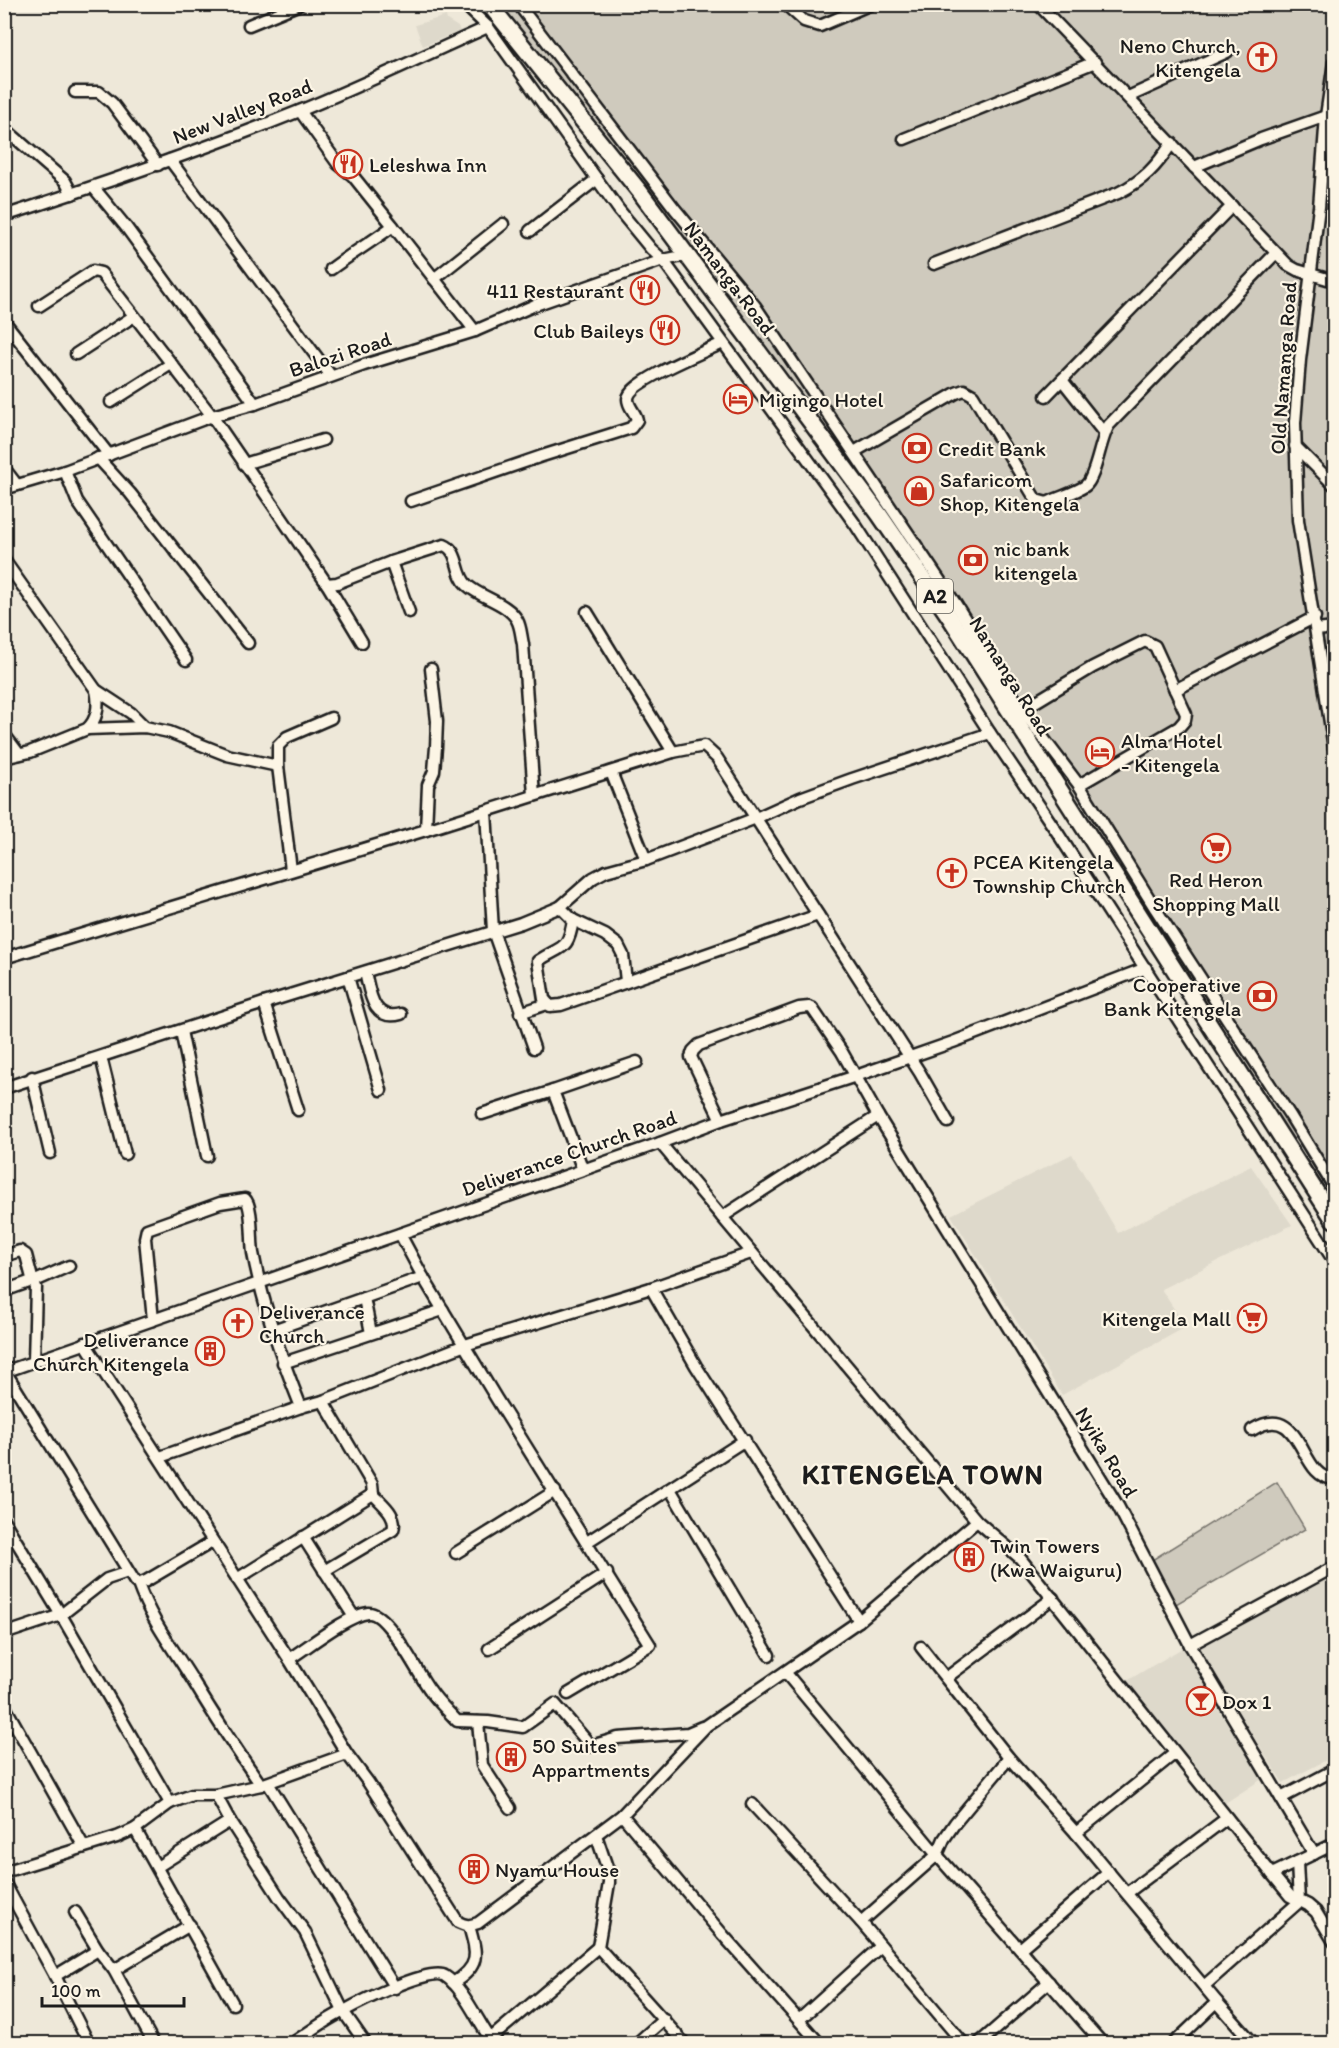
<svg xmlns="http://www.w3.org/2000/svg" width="1339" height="2048" viewBox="0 0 1339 2048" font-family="Itim,sans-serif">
  <rect width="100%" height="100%" fill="#eee8d9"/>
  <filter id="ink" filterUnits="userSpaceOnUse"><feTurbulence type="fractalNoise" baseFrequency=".0167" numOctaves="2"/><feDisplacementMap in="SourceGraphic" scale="12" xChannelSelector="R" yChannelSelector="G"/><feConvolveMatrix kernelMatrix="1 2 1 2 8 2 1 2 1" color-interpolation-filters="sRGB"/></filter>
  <g filter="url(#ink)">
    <g fill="#ded9cb">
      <polygon points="446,16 447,20 458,27 460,31 423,46 415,25"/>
      <polygon points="1072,1154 1118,1233 1251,1166 1292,1225 1161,1289 1186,1327 1062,1395 951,1215"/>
      <polygon points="1334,1575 1334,1756 1283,1783 1197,1646"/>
      <polygon points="1184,1647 1215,1704 1262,1779 1219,1807 1120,1685"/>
    </g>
    <g fill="#cfcabd" stroke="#76736c" stroke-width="1.5">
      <polygon points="494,5 1334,5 1334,1219 949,616"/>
      <polygon points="1277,1482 1305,1529 1176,1604 1152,1560"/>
    </g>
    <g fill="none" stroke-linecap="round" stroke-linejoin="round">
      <g stroke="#1c1c1c" stroke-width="15">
        <g id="minor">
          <polyline points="464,4 488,27 619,210 651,249 663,260 855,524 990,733 1057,832 1334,1261"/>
          <polyline points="518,4 675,209 755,306 955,603 1022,710 1079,785 1155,908 1291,1117 1334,1187"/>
          <polyline points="785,4 804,21 820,26 871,4"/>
          <polyline points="1038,4 1288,265 1297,270 1334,281"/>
          <polyline points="249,25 300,4"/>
          <polyline points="1334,62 1326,116 1319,207 1300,360 1295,423 1298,520 1334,748"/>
          <polyline points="75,92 99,92 112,103 158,165"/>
          <polyline points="1128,97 1227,52"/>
          <path d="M300 111 338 164 353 176 393 226C373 241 351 254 331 269"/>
          <polyline points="4,128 65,181 72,194"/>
          <polyline points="904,139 1095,62"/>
          <polyline points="170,160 331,376"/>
          <polyline points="1194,167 1261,139 1326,116"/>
          <polyline points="94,188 126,227 255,404"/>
          <path d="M4 216C103 184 200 151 297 112 361 86 425 55 488 27"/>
          <polyline points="393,226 475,331"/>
          <polyline points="530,231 597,179"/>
          <path d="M934 264 1118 193C1144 180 1156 167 1172 143"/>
          <polyline points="434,279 503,224"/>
          <path d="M39 306 93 271 101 273 212 416 327 584 337 583 391 562 444 545C460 551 455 574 467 585 481 598 508 603 517 620 521 627 521 636 523 644L534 795"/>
          <polyline points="4,321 109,455"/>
          <polyline points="76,354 134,316"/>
          <polyline points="1062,380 1104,433"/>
          <polyline points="1046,396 1232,206"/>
          <polyline points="111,402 171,364"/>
          <polyline points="1295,446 1334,485"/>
          <path d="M854 452 956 393 964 390 973 395 1036 500 1047 503C1059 497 1075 493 1085 486 1096 478 1100 439 1109 425L1276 253"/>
          <polyline points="98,458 130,493 248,643"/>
          <polyline points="244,464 323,440"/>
          <polyline points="4,468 17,485"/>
          <polyline points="65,471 77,501 186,660"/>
          <polyline points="4,489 65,471 212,416 255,404 364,365 475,331 535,305 663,260 688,255"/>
          <path d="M411 501 542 456 631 428 637 420C636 413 628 407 628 399 628 382 706 351 723 343"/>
          <polyline points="4,560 96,690 131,713 145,727"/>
          <polyline points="391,562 409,612"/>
          <polyline points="327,584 362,642"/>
          <polyline points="587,612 673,752"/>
          <polyline points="1317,630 1334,628"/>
          <polyline points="1175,690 1315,617"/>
          <polyline points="1022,710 1093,667 1145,641 1155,646 1186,714 1185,720 1179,727 1079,785"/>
          <polyline points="87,729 145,727 169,732 227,755 278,766"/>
          <polyline points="4,734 19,754"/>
          <path d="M4 758 30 752 87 729C98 719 99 704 96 690"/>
          <polyline points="611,772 646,860"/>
          <polyline points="486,811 493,931 534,1048"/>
          <polyline points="426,830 428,785 434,771 436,747 437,721 431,669"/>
          <polyline points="291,870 278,766 278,746 287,737 331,718"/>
          <polyline points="560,907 593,878 606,871 646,860 756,818 800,798 852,779 990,733"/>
          <path d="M573 920C568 952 562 945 538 961L544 999 550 1006 561 1005 818 915"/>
          <polyline points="4,958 426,830 673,752 704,746 717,758 920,1073 948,1122"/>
          <path d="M365 972C370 992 372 1022 401 1014"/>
          <polyline points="348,977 381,1090"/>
          <polyline points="264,1003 298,1110"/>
          <polyline points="520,1013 547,1004"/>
          <polyline points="181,1031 207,1156"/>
          <polyline points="101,1057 125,1154"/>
          <polyline points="32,1077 50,1153"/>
          <polyline points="4,1088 264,1003 521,923 560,907 573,920 605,935 618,945 623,955 626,981"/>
          <polyline points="482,1114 553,1091"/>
          <polyline points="721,1120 691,1057 693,1051 699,1045 799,1008 809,1007 812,1008 842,1052 878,1116 1118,1506 1190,1645 1314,1854"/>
          <polyline points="660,1143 977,1521 1020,1558 1272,1874 1290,1896 1308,1905 1316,1912 1334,1942"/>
          <polyline points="583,1170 553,1091 637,1062"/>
          <polyline points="722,1217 878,1116"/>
          <polyline points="400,1234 423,1277 496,1398 650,1645 568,1694"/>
          <polyline points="4,1256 20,1251 26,1255 33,1282 69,1266"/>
          <polyline points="651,1288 696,1366 859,1621"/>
          <polyline points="4,1291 29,1282 33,1282 36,1287 34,1361"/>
          <polyline points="364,1298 371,1333"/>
          <path d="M153 1320 145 1238 147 1229 220 1203 245 1199C253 1206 251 1240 253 1253 263 1306 281 1357 301 1407"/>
          <polyline points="273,1330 423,1277"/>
          <path d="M85 1343 289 1659 347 1754 368 1782 458 1922C466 1926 470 1926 478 1923L622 1815 706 1726 859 1621 977 1521"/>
          <polyline points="283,1363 443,1310"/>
          <polyline points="5,1371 135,1582 138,1584 146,1581 212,1542"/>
          <polyline points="4,1372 660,1143 721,1120 856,1076 953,1042 1146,968"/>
          <path d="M1252 1430C1304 1398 1299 1482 1334 1478"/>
          <polyline points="160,1457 301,1407 323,1401 465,1345 651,1288 751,1253"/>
          <polyline points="670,1489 769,1655"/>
          <polyline points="4,1521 61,1615 170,1803 192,1795 216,1795 261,1785 347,1754"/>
          <polyline points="303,1537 354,1617"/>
          <polyline points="587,1542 745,1440"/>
          <polyline points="456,1553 555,1491"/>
          <path d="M324 1571 393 1530C398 1515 382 1504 373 1494"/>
          <polyline points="237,1579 373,1494 372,1484 323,1401"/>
          <path d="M138 1584C151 1621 175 1651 195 1684 216 1719 238 1752 261 1785"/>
          <polyline points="4,1634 61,1615 107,1579 128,1572"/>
          <polyline points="1190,1645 1334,1567"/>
          <polyline points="921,1647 1009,1758 1076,1833 1217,2002 1254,2044"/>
          <polyline points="489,1649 607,1573"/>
          <path d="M289 1659C308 1647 348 1615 368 1613 388 1611 418 1675 430 1690 437 1701 448 1711 457 1721L488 1722 523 1727 555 1704 591 1746 618 1738 688 1733 702 1727"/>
          <polyline points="785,1672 937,1855 1103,2044"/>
          <polyline points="946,1678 1053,1598"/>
          <polyline points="4,1705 84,1847"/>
          <polyline points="478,1722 482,1765 510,1808"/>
          <polyline points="268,1783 395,1988"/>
          <polyline points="216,1795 230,1821 279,1897 305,1932 343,2011 366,2044"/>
          <polyline points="1281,1798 1334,1770"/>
          <polyline points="752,1804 861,1922 964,2044"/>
          <polyline points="622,1815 723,1935 820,2044"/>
          <polyline points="135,1829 233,2004"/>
          <polyline points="1076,1833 1174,1754"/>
          <polyline points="596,1835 609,1873 609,1883 598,1947 685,2044"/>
          <polyline points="157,1867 230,1821"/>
          <polyline points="4,1872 117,1837 135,1829 170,1803"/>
          <polyline points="1272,1874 1334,1844"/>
          <polyline points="4,1882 55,1976 89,2044"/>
          <polyline points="1127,1893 1227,1818"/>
          <polyline points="75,1912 98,1950"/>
          <polyline points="861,1922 937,1855 944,1839 955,1823 1009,1758"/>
          <polyline points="1020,1949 1109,1872"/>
          <polyline points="114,1970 190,1925"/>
          <polyline points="55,1976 98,1950 114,1970 154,2044"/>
          <path d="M453 1983C481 1966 477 1954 469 1926"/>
          <polyline points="1204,1986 1299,1902 1297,1862"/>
          <polyline points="799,2020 881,1946"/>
          <polyline points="490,2039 598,1947"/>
          <path d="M291 2044C308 2033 324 2021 342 2012 358 2003 431 1966 445 1976 464 1988 479 2025 494 2044"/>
          <polyline points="636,2044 664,2019"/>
          <polyline points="978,2044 1049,1982"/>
          <polyline points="1173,2044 1217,2002"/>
        </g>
      </g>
      <g stroke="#1c1c1c" stroke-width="20">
        <polyline id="highway" points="489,4 640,192 879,514 949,616 1334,1220"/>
      </g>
      <use href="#minor" stroke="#fcf5e5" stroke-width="10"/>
      <use href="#highway" stroke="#fcf5e5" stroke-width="15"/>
    </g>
  </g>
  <defs>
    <g id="church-ring" transform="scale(1.5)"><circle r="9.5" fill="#fcf5e5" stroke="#c8321e" stroke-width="1.5"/><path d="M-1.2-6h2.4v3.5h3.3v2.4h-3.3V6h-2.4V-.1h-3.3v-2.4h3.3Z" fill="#c8321e"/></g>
    <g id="restaurant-ring" transform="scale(1.5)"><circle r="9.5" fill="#fcf5e5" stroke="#c8321e" stroke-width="1.5"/><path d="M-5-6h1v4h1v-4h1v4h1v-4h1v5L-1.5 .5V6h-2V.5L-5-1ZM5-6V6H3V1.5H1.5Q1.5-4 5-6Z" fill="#c8321e"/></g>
    <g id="hotel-ring" transform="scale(1.5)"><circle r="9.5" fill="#fcf5e5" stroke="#c8321e" stroke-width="1.5"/><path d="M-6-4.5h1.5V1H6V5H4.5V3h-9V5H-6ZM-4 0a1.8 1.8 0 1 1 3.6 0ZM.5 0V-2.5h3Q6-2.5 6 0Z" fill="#c8321e"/></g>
    <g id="bank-ring" transform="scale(1.5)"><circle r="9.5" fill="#fcf5e5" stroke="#c8321e" stroke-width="1.5"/><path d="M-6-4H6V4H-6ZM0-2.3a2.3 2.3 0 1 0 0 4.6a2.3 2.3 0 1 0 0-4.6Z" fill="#c8321e"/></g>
    <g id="shop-ring" transform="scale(1.5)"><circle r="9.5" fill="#fcf5e5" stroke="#c8321e" stroke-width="1.5"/><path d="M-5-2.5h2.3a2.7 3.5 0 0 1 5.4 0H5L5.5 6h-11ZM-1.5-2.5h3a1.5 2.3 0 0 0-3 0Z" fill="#c8321e"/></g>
    <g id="supermarket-ring" transform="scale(1.5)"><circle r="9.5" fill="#fcf5e5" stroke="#c8321e" stroke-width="1.5"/><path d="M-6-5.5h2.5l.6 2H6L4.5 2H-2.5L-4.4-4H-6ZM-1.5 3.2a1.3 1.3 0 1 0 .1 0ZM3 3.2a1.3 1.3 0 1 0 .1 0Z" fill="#c8321e"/></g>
    <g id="building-ring" transform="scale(1.5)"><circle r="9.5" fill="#fcf5e5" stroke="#c8321e" stroke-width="1.5"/><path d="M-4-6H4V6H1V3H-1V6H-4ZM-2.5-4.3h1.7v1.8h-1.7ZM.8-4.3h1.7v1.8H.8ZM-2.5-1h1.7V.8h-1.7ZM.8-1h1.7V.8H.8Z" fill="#c8321e"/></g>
    <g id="bar-ring" transform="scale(1.5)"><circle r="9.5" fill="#fcf5e5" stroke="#c8321e" stroke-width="1.5"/><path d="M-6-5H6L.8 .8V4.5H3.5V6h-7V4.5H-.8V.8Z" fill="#c8321e"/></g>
  </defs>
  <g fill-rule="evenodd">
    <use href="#church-ring" x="1262" y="57"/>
    <use href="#restaurant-ring" x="348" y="164"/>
    <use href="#restaurant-ring" x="645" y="290"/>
    <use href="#restaurant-ring" x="665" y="330"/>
    <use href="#hotel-ring" x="738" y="399"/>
    <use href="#bank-ring" x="917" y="448"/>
    <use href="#shop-ring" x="919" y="491"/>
    <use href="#bank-ring" x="973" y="560"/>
    <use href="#hotel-ring" x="1100" y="752"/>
    <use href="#supermarket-ring" x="1216" y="848"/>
    <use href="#church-ring" x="952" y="873"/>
    <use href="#bank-ring" x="1262" y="996"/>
    <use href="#supermarket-ring" x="1252" y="1318"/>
    <use href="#church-ring" x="238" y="1323"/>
    <use href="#building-ring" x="210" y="1351"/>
    <use href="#building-ring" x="969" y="1557"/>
    <use href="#bar-ring" x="1201" y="1701"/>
    <use href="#building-ring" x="511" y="1757"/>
    <use href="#building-ring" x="474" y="1869"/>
  </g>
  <g text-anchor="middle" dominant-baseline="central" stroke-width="4.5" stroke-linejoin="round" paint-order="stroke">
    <rect fill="#fcf5e5" stroke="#5f5d58" stroke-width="1.5" x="917" y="579" width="36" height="34" rx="4.5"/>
    <g font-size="20" font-weight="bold" fill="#1c1c1c">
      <text x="935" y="596">A2</text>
    </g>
    <g font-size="21" fill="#1c1c1c" stroke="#fcf5e5" text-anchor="start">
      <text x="1241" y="45" text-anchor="end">Neno Church,<tspan x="1241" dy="24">Kitengela</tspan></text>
      <text x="369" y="164">Leleshwa Inn</text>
      <text x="624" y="290" text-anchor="end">411 Restaurant</text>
      <text x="644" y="330" text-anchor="end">Club Baileys</text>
      <text x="759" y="399">Migingo Hotel</text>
      <text x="938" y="448">Credit Bank</text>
      <text x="940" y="479">Safaricom<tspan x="940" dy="24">Shop, Kitengela</tspan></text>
      <text x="994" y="548">nic bank<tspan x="994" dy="24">kitengela</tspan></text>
      <text x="1121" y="740">Alma Hotel<tspan x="1121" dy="24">- Kitengela</tspan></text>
      <text x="973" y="861">PCEA Kitengela<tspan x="973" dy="24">Township Church</tspan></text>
      <text x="1216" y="879" text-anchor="middle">Red Heron<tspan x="1216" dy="24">Shopping Mall</tspan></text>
      <text x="1241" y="984" text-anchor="end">Cooperative<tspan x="1241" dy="24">Bank Kitengela</tspan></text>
      <text x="259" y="1311">Deliverance<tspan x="259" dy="24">Church</tspan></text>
      <text x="1231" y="1318" text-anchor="end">Kitengela Mall</text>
      <text x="189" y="1339" text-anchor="end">Deliverance<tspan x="189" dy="24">Church Kitengela</tspan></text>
      <text x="990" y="1545">Twin Towers<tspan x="990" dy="24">(Kwa Waiguru)</tspan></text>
      <text x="1222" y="1701">Dox 1</text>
      <text x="532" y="1745">50 Suites<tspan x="532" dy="24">Appartments</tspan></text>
      <text x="495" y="1869">Nyamu House</text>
    </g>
    <g font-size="21" fill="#1c1c1c" stroke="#fcf5e5">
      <text transform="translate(242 111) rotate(-21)">New Valley Road</text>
      <text transform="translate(730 278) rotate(53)">Namanga Road</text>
      <text transform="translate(340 354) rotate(-18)">Balozi Road</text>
      <text transform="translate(1283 368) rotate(-86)">Old Namanga Road</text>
      <text transform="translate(1011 676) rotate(58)">Namanga Road</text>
      <text transform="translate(569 1153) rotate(-19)">Deliverance Church Road</text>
      <text transform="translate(1107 1452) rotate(59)">Nyika Road</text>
    </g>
    <g font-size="27" font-weight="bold" letter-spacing="1.5" fill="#1c1c1c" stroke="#fcf5e5">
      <text x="923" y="1474">KITENGELA TOWN</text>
    </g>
  </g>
  <rect width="1339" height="2048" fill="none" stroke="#fcf5e5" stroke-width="24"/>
  <rect x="12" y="12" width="1315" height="2024" fill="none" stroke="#1c1c1c" stroke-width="2" filter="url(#ink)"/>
  <path d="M42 1997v9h142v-9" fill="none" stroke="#1c1c1c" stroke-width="3"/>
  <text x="51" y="1997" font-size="18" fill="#1c1c1c" stroke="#fcf5e5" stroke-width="4.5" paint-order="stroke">100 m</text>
</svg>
